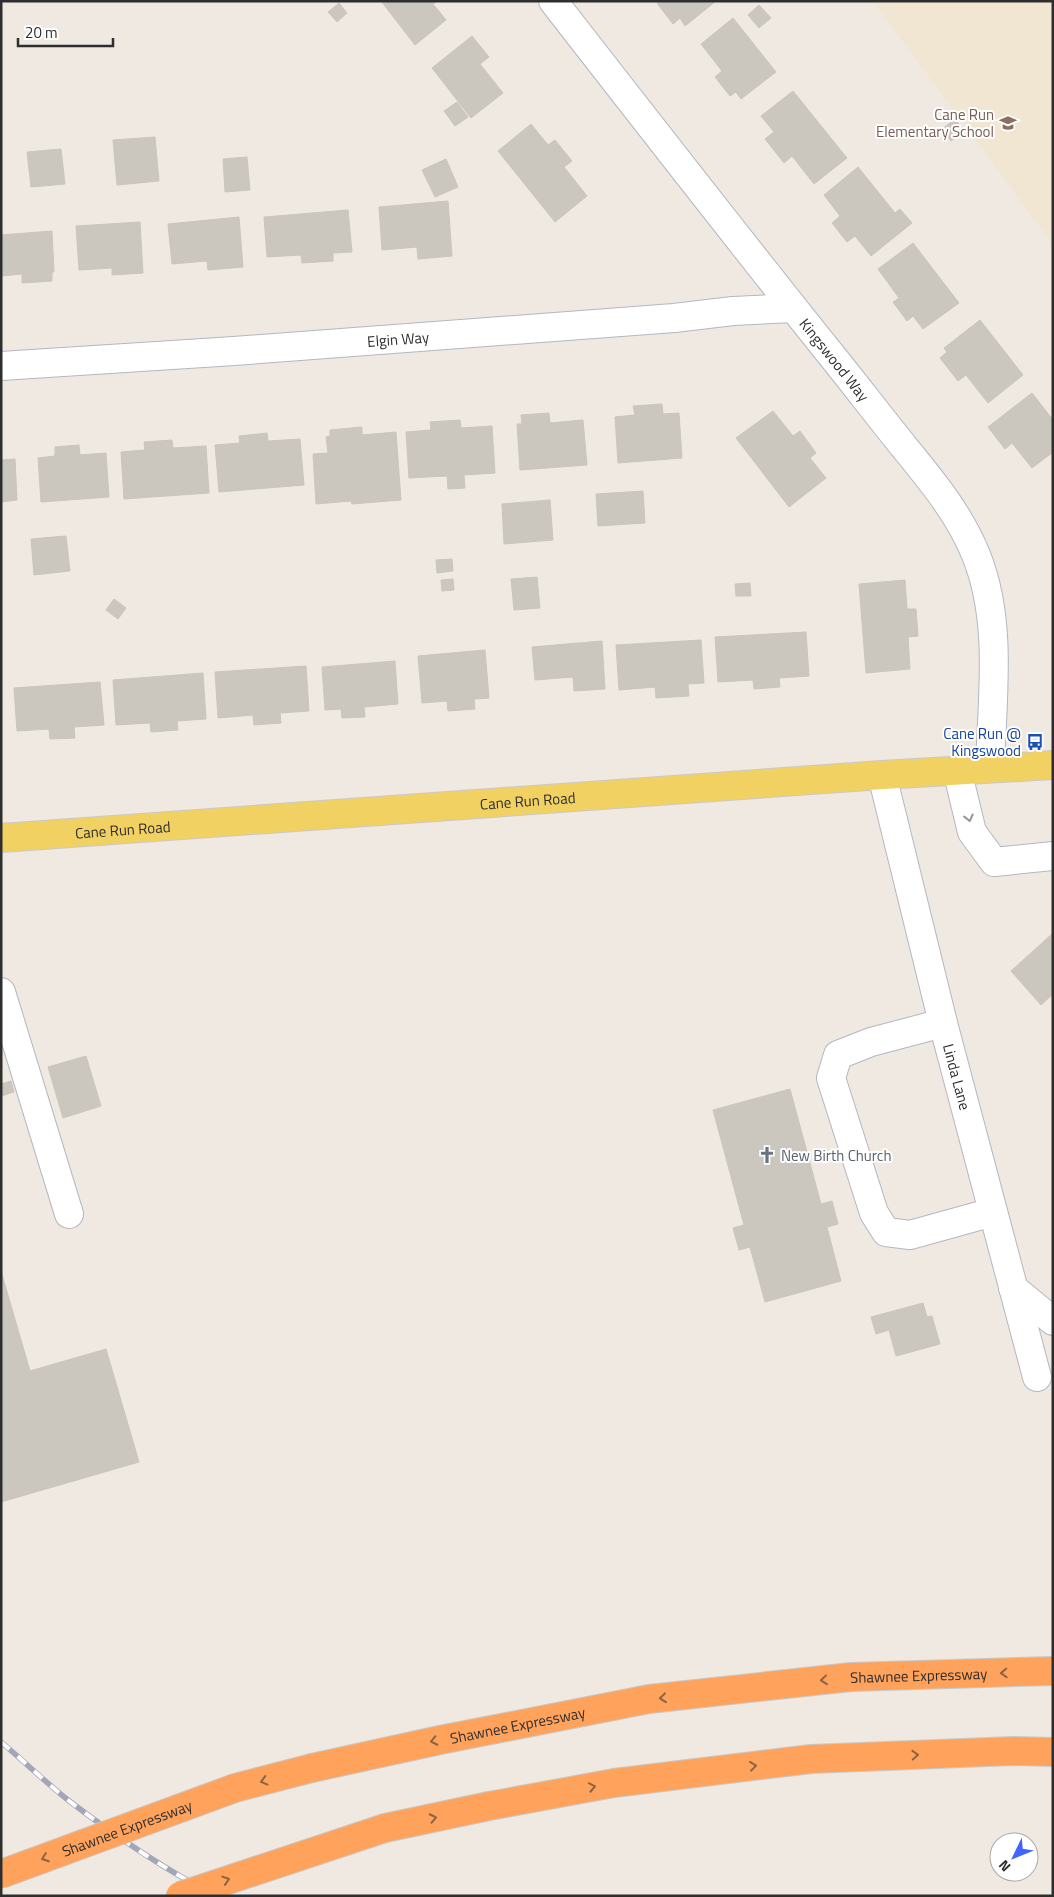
<svg xmlns="http://www.w3.org/2000/svg" width="1054" height="1897" viewBox="0 0 1054 1897" font-family="'Titillium Web',sans-serif">
  <rect width="100%" height="100%" fill="#efe9e1"/>
  <polygon fill="#f0e6d1" points="873,1 1053,1 1053,245"/>
  <g fill="#cbc7bf" stroke="#cbc5ba">
    <polygon points="381,1 437,1 433,4 446,20 415,45"/>
    <polygon points="660,1 716,1 685,26 680,18 673,24 657,3"/>
    <polygon points="339,3 347,13 337,22 328,12"/>
    <polygon points="759,5 771,18 759,28 748,15"/>
    <polygon points="733,18 776,72 741,99 736,92 730,96 715,77 722,71 701,44"/>
    <polygon points="472,36 489,57 480,64 503,93 471,118 432,68"/>
    <polygon points="793,91 847,158 814,184 792,156 784,163 765,139 774,132 761,116"/>
    <polygon points="457,102 468,117 455,126 444,111"/>
    <polygon points="955,119 964,131 951,141 942,129"/>
    <polygon points="531,124 548,145 555,140 572,161 564,167 587,196 555,222 498,151"/>
    <polygon points="155,137 159,181 117,185 113,140"/>
    <polygon points="61,149 65,184 31,187 27,152"/>
    <polygon points="247,157 250,190 225,192 223,159"/>
    <polygon points="446,159 458,187 435,197 422,170"/>
    <polygon points="858,167 895,213 900,209 912,223 871,256 855,236 847,242 832,223 840,216 824,195"/>
    <polygon points="448,201 452,256 418,259 417,247 382,250 379,207"/>
    <polygon points="348,210 352,252 333,253 333,261 302,263 301,255 267,257 264,217"/>
    <polygon points="239,217 243,267 208,270 207,261 172,264 168,224"/>
    <polygon points="140,222 143,273 112,275 112,268 79,270 76,226"/>
    <polygon points="52,231 54,272 52,272 52,281 22,283 22,274 1,276 1,235"/>
    <polygon points="913,243 959,303 923,329 913,316 907,321 893,302 899,298 878,269"/>
    <polygon points="980,320 1023,375 988,403 966,375 958,381 940,358 947,352 944,348"/>
    <polygon points="1032,393 1053,420 1053,452 1032,468 1012,443 1005,449 988,427"/>
    <polygon points="662,404 663,414 679,413 682,458 618,463 615,417 635,415 633,406"/>
    <polygon points="773,411 793,436 800,431 816,453 810,458 826,478 789,507 736,438"/>
    <polygon points="549,413 550,423 583,420 587,465 520,470 517,424 522,424 521,415"/>
    <polygon points="460,420 461,428 492,426 495,473 464,475 465,488 448,489 447,476 409,478 406,432 431,430 430,422"/>
    <polygon points="362,427 362,435 396,432 401,500 352,504 351,501 316,504 313,454 328,453 326,437 330,436 330,430"/>
    <polygon points="267,433 268,441 300,439 304,485 219,492 215,445 240,443 239,436"/>
    <polygon points="172,440 173,448 206,446 209,493 124,499 121,452 145,450 144,442"/>
    <polygon points="79,445 80,455 106,453 109,497 41,502 38,458 55,456 55,447"/>
    <polygon points="15,459 17,500 1,502 1,460"/>
    <polygon points="643,491 645,523 598,526 596,494"/>
    <polygon points="550,500 553,540 504,544 502,504"/>
    <polygon points="66,536 70,571 34,575 31,539"/>
    <polygon points="452,559 453,571 437,573 436,560"/>
    <polygon points="537,577 540,608 514,610 511,579"/>
    <polygon points="453,579 454,590 442,591 441,580"/>
    <polygon points="905,580 907,609 916,609 918,636 908,637 910,669 866,673 859,584"/>
    <polygon points="750,583 751,596 736,596 735,584"/>
    <polygon points="114,599 126,608 118,619 106,610"/>
    <polygon points="806,632 809,676 779,678 780,687 754,689 753,680 718,682 715,637"/>
    <polygon points="701,640 704,683 688,684 689,696 656,698 655,687 619,690 616,645"/>
    <polygon points="602,641 605,689 574,691 573,677 535,680 532,647"/>
    <polygon points="485,650 489,698 474,699 475,709 448,711 447,701 422,703 418,656"/>
    <polygon points="395,661 398,704 364,707 365,717 342,718 341,709 325,710 322,667"/>
    <polygon points="306,666 309,711 280,713 281,723 254,725 253,715 218,718 215,672"/>
    <polygon points="203,673 206,719 177,721 178,730 151,732 150,723 116,725 113,680"/>
    <polygon points="100,682 104,725 74,727 75,738 50,739 49,729 17,731 14,688"/>
    <polygon points="1053,933 1053,994 1041,1005 1011,971"/>
    <polygon points="86,1056 101,1106 63,1118 48,1067"/>
    <polygon points="11,1081 14,1092 1,1096 1,1084"/>
    <polygon points="790,1089 821,1204 832,1201 838,1224 827,1227 841,1281 765,1302 750,1247 739,1250 733,1228 744,1225 713,1110"/>
    <polygon points="1,1271 30,1371 106,1349 139,1462 1,1502"/>
    <polygon points="923,1303 927,1317 932,1316 940,1344 896,1356 889,1330 876,1334 871,1317"/>
  </g>
  <g fill="none" stroke-linecap="round" stroke-linejoin="round">
    <g stroke="#b4b7c1" stroke-width="30">
      <g id="minor">
        <path id="s1" d="M553 1C644 118 735 235 828 351 854 383 879 416 905 448 932 481 960 515 976 555 1003 621 992 698 990 768"/>
        <path id="s2" d="M1 366 234 351 674 318 733 311 793 308"/>
        <polyline points="957,770 972,832 994,862 1053,856"/>
        <path id="s3" d="M882 775 943 1023 1037 1377"/>
        <polyline points="1,992 69,1214"/>
        <polyline points="943,1023 871,1042 838,1055 831,1078 874,1213 886,1232 910,1235 993,1212"/>
        <polyline points="1013,1288 1053,1321"/>
      </g>
    </g>
    <g stroke="#c9c9c9" stroke-width="30">
      <g id="major">
        <path id="s4" d="M1 838 882 775 1053 765"/>
      </g>
    </g>
    <g stroke="#c9c9c9" stroke-width="30">
      <g id="highway">
        <path id="s5" d="M312 1768 440 1740 649 1699 851 1677 1053 1671"/>
        <polyline points="385,1828 489,1806 614,1783 811,1759 1013,1751 1053,1752"/>
      </g>
    </g>
    <use href="#minor" stroke="#fff" stroke-width="28"/>
    <use href="#major" stroke="#f2d163" stroke-width="28"/>
    <use href="#highway" stroke="#ffa35c" stroke-width="28"/>
    <g stroke="#a3a6b8" stroke-width="5.5">
      <path id="rail" d="M1 1742C24 1761 45 1782 68 1800 115 1836 164 1869 216 1896"/>
    </g>
    <use href="#rail" stroke="#fff" stroke-width="4" stroke-dasharray="11" stroke-linecap="butt"/>
    <g stroke="#c9c9c9" stroke-width="30" stroke-linecap="butt">
      <g id="highway-bridge">
        <path id="s6" d="M1 1874 235 1788 312 1768"/>
        <polyline points="180,1896 385,1828"/>
      </g>
    </g>
    <use href="#highway-bridge" stroke="#ffa35c" stroke-width="28"/>
  </g>
  <defs><path id="oneway-chevron" d="M-2-3.5L2.5 0L-2 3.5" fill="none" stroke-width="1.6" stroke-linecap="round" stroke-linejoin="round" transform="scale(1.25)"/></defs>
  <use stroke="#969696" href="#oneway-chevron" transform="translate(969 818) rotate(76)"/>
  <g stroke="#8c6343">
    <use href="#oneway-chevron" transform="translate(1004 1673) rotate(178)"/>
    <use href="#oneway-chevron" transform="translate(824 1680) rotate(174)"/>
    <use href="#oneway-chevron" transform="translate(663 1698) rotate(174)"/>
    <use href="#oneway-chevron" transform="translate(434 1741) rotate(168)"/>
    <use href="#oneway-chevron" transform="translate(915 1755) rotate(-3)"/>
    <use href="#oneway-chevron" transform="translate(753 1766) rotate(-7)"/>
    <use href="#oneway-chevron" transform="translate(264 1781) rotate(165)"/>
    <use href="#oneway-chevron" transform="translate(592 1787) rotate(-11)"/>
    <use href="#oneway-chevron" transform="translate(433 1818) rotate(-12)"/>
    <use href="#oneway-chevron" transform="translate(45 1858) rotate(160)"/>
    <use href="#oneway-chevron" transform="translate(226 1880) rotate(-18)"/>
  </g>
  <defs>
    <g id="school-bare" transform="scale(1.35)"><path d="M0-5L7-2L0 1L-7-2ZM-4 1L0 2.5L4 1V4Q0 6-4 4Z" fill="#8d6e63" stroke="#fff" stroke-width="2.5" paint-order="stroke"/></g>
    <g id="bus-bare" transform="scale(1.35)"><path d="M-5-6H5V4H4V6H2V4H-2V6H-4V4H-5ZM-3.5-4V0h7V-4ZM-3.5 1.2v1.5H-2V1.2ZM2 1.2v1.5H3.5V1.2Z" fill="#1a4fb4" stroke="#fff" stroke-width="2.5" paint-order="stroke"/></g>
    <g id="church-bare" transform="scale(1.35)"><path d="M-1.2-6h2.4v3.5h3.3v2.4h-3.3V6h-2.4V-.1h-3.3v-2.4h3.3Z" fill="#6b7280" stroke="#fff" stroke-width="2.5" paint-order="stroke"/></g>
  </defs>
  <g fill-rule="evenodd">
    <use href="#school-bare" x="1008" y="123"/>
    <use href="#bus-bare" x="1035" y="742"/>
    <use href="#church-bare" x="767" y="1155"/>
  </g>
  <g text-anchor="middle" dominant-baseline="central" stroke-width="4" stroke-linejoin="round" paint-order="stroke">
    <g font-size="15" fill="#785e54" stroke="#fff" text-anchor="end">
      <text x="994" y="114">Cane Run<tspan x="994" dy="17">Elementary School</tspan></text>
    </g>
    <g font-size="15" fill="#2e2e2e" stroke="#fff">
      <text stroke="none"><textPath href="#s2" startOffset="398">Elgin Way</textPath></text>
      <text stroke="none"><textPath href="#s1" startOffset="456">Kingswood Way</textPath></text>
      <text stroke="none"><textPath href="#s4" startOffset="528">Cane Run Road</textPath></text>
      <text stroke="none"><textPath href="#s4" startOffset="122">Cane Run Road</textPath></text>
      <text stroke="none"><textPath href="#s3" startOffset="311">Linda Lane</textPath></text>
      <text stroke="none"><textPath href="#s5" startOffset="615">Shawnee Expressway</textPath></text>
      <text stroke="none"><textPath href="#s5" startOffset="210">Shawnee Expressway</textPath></text>
      <text stroke="none"><textPath href="#s6" startOffset="134">Shawnee Expressway</textPath></text>
    </g>
    <g font-size="15" fill="#164399" stroke="#fff" text-anchor="end">
      <text x="1021" y="733">Cane Run @<tspan x="1021" dy="17">Kingswood</tspan></text>
    </g>
    <g font-size="15" fill="#5b616d" stroke="#fff" text-anchor="start">
      <text x="781" y="1155">New Birth Church</text>
    </g>
  </g>
  <rect width="1054" height="1897" fill="none" stroke="#2e2e2e" stroke-width="5"/>
  <g transform="translate(1014 1857) rotate(227)"><circle r="24" fill="#ffffff" stroke="#ababab"/>
  <path d="M0-4L9 19L0 12L-9 19Z" fill="#4264fb"/>
  <text y="-8" font-size="14" font-weight="bold" text-anchor="middle" fill="#2e2e2e">N</text>
  </g>
  <path d="M18 38v8h95v-8" fill="none" stroke="#2e2e2e" stroke-width="2.5"/>
  <text x="25" y="38" font-size="15" fill="#2e2e2e" stroke="#ffffff" stroke-width="4" paint-order="stroke">20 m</text>
</svg>
